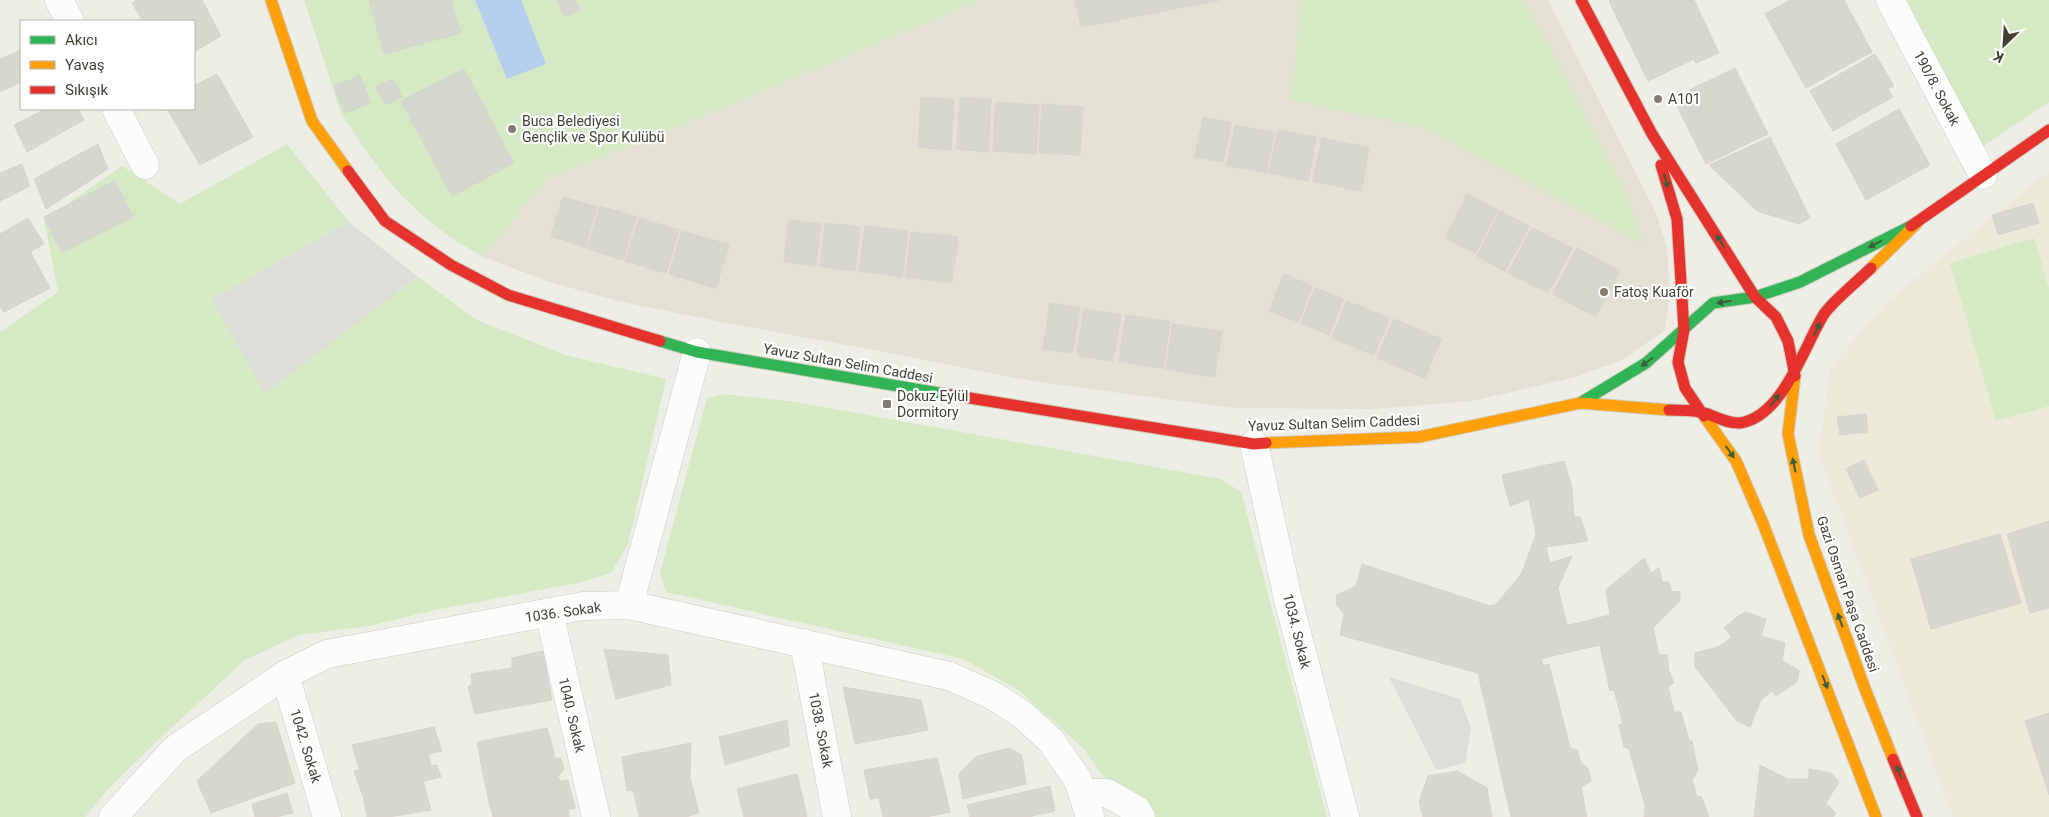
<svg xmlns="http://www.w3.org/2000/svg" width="2049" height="817" viewBox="0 0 2049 817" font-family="Roboto,sans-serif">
  <rect width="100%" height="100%" fill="#eeede6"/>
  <polygon fill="#e3e1d3" points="980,0 1548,0 1656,213 1667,248 1670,295 1665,330 1624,359 1576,377 1472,401 1376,409 1233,408 1031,381 879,351 727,323 618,301 550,282 483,257 548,177 643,141"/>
  <polygon fill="#ecead8" points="2049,171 2049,817 1953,817 1819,454 1830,368 1887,302"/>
  <g fill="#d5eac4">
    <polygon points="304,0 980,0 643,141 548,177 483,257 451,238 424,217 399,193 374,162 342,116"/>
    <polygon points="1302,0 1524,0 1624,189 1643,243 1422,127 1291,100"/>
    <polygon points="1907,0 2049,0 2049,102 1982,147"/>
    <polygon points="287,144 349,222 211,299 399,292 418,277 477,320 565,355 666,379 628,544 611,573 577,583 435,610 369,626 299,635 245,660 154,744 109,788 85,817 0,817 0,332 58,292 44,220 122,166 180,204"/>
    <polygon points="2034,238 2049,289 2049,406 1996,421 1950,263"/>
    <polygon points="724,394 796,402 1221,479 1241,492 1327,817 1155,817 1146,801 1103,776 1083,748 1018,690 963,659 666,592 660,573 707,398"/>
  </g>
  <g fill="#dddcd6">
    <polygon points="349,222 418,277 265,393 211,299"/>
    <polygon points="1389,677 1460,699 1471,728 1465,763 1436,770"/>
  </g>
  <polygon fill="#b5ceee" points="475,0 521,0 546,64 507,79"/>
  <g fill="#d7d6cf" stroke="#d6d4cc">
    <polygon points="137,0 202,0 221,36 194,52 194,21 143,21 132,3"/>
    <polygon points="369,0 451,0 461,33 384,54"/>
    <polygon points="556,0 575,0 580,9 565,17"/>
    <polygon points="1075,0 1220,0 1081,27"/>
    <polygon points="1611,0 1694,0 1719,53 1696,63 1694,59 1648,81 1609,1"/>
    <polygon points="1790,0 1844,0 1872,52 1806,88 1765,14"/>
    <polygon points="21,50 21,82 0,92 0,59"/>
    <polygon points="1875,54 1894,86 1888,89 1893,97 1833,131 1810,91"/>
    <polygon points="1735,68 1768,134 1706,164 1673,98"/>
    <polygon points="464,69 514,163 452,196 401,101"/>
    <polygon points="217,74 253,137 200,165 167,109 194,109 194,86"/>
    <polygon points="360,76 371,103 345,113 334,86"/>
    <polygon points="393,79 402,97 385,105 376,87"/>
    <polygon points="921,97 954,100 951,150 918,147"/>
    <polygon points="960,97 991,100 988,152 957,149"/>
    <polygon points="996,102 1039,105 1036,154 993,151"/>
    <polygon points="1042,104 1083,107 1080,155 1039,153"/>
    <polygon points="46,109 78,109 84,120 27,152 14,125"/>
    <polygon points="1899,109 1930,165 1866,200 1836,144"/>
    <polygon points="1203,117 1231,123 1223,162 1195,157"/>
    <polygon points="1235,125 1274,133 1266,173 1227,165"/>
    <polygon points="1278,130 1316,137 1308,181 1269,173"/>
    <polygon points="1770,137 1810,218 1799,224 1757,211 1709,165"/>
    <polygon points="1322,138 1369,148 1361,191 1313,181"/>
    <polygon points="98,144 108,169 46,209 34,179"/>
    <polygon points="22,164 30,186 0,201 0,173"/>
    <polygon points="115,181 133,217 62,253 44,217"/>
    <polygon points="1467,194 1498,210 1475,253 1445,238"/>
    <polygon points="563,197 597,207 585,247 551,236"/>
    <polygon points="2033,203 2039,223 1998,235 1992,215"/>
    <polygon points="600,206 636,217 623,260 587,249"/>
    <polygon points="1500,211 1529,226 1505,271 1477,256"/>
    <polygon points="28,218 44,244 0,268 0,234"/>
    <polygon points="639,218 679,230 666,273 625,261"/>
    <polygon points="789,220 821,224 816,266 784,262"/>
    <polygon points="825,223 860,227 855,271 820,266"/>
    <polygon points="865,226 908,231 902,277 859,271"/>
    <polygon points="1532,228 1572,248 1548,293 1508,273"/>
    <polygon points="682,231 729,245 716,288 669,274"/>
    <polygon points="911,232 958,237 952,283 906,277"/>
    <polygon points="1577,248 1620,271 1596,317 1553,294"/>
    <polygon points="30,251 50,288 4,312 0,306 0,268"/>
    <polygon points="1284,274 1312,286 1298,322 1269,311"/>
    <polygon points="1315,288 1343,299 1329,335 1301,323"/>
    <polygon points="1347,301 1389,318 1374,355 1332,338"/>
    <polygon points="1050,303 1080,308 1072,353 1043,349"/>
    <polygon points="1084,309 1121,315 1113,361 1077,355"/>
    <polygon points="1126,315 1170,322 1163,368 1119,361"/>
    <polygon points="1394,319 1441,339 1425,378 1377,358"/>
    <polygon points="1173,324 1222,332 1214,377 1166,369"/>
    <polygon points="1866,414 1868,432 1840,435 1837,417"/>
    <polygon points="1864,460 1878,490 1860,498 1846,469"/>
    <polygon points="1564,461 1572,487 1574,517 1580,517 1588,541 1546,547 1550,563 1572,556 1558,588 1498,602 1522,573 1536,534 1529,499 1510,506 1502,475"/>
    <polygon points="2049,521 2049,608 2030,613 2007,534"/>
    <polygon points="2000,534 2021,603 1931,629 1911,559"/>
    <polygon points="1644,558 1651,573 1659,568 1662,582 1669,582 1671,591 1680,592 1680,601 1653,628 1659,655 1667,655 1669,671 1674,683 1668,686 1674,712 1681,712 1689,740 1692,741 1698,770 1692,780 1697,797 1701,796 1709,817 1644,817 1645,805 1629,749 1624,747 1619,725 1623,724 1614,690 1610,691 1600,645 1573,651 1568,638 1565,626 1610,615 1606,590"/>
    <polygon points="1362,564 1490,606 1496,604 1498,602 1558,588 1573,651 1541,659 1543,666 1549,664 1570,748 1577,750 1581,763 1588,768 1591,781 1581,787 1587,817 1511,817 1478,673 1340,635 1344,614 1336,604 1337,595 1356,586"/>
    <polygon points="1746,612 1766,619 1761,636 1785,643 1782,661 1799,670 1797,682 1776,696 1772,691 1761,700 1750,727 1737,721 1695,667 1695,653 1718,647 1732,637 1724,628 1738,616"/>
    <polygon points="604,649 668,655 671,685 616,699"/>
    <polygon points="543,651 552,700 475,714 468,687 472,684 471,674 512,668 512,658"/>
    <polygon points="843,687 921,700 928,730 855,744"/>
    <polygon points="2049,713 2049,795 2025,721"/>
    <polygon points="787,720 790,746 725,765 719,737"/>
    <polygon points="276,722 295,783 211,813 197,781 258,724"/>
    <polygon points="434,727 442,751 359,769 352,745"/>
    <polygon points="547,728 554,752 482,769 477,742"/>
    <polygon points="691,743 690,777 627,791 622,757"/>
    <polygon points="1010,748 1022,755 1026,784 963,799 959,774 977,756"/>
    <polygon points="554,752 554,758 561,758 564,770 558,776 561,782 488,798 482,769"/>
    <polygon points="428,754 431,766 437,765 441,777 363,796 354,771"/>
    <polygon points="937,758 944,786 870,799 864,770"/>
    <polygon points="1760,765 1788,779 1809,779 1809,769 1831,773 1839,782 1826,803 1836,813 1833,817 1754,817"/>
    <polygon points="1457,771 1487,788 1492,817 1423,817 1419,802 1428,776"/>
    <polygon points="797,774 805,807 770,817 744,817 737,789"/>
    <polygon points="690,777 699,813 686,817 639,817 633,789"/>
    <polygon points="568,780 575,808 538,817 493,817 488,798"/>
    <polygon points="423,781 431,810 389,817 367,817 363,796"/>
    <polygon points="944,786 950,812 926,817 883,817 879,798"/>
    <polygon points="1050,786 1055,811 1028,817 970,817 967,805"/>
    <polygon points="287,793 293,813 276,817 255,817 252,804"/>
    <polygon points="805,807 807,817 770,817"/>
    <polygon points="568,809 569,817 538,817"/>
  </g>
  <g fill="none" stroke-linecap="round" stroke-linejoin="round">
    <g stroke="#cccbc4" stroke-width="29">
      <g id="street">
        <polyline points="59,0 70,21"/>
        <polyline points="1890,0 1983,175"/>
        <polyline points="116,109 145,165"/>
        <polyline points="1254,444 1288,599 1345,817"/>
        <polyline points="629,605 697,352"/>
        <polyline points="549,612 596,817"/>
        <polyline points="804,643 837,817"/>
        <polyline points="285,675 327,817"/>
        <polyline points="1083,793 1107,793 1137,810 1141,817"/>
        <polyline points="113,817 175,749 285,675 327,654 583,606 629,605 949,676 992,695 1023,715 1051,741 1078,780 1090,817"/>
      </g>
    </g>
    <g stroke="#ceccbd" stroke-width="13">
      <g id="fast">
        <polyline points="660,341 697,352 951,395"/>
        <polyline points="1580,403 1646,363 1713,303 1755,297 1800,282 1911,226"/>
      </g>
    </g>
    <g stroke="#ceccbd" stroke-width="13">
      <g id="slow">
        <polyline points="271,0 312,121 348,171"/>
        <polyline points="1871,268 1918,222"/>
        <polyline points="1795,376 1788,434 1809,535 1865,689 1893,759"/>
        <polyline points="1704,416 1736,461 1762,521 1876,817"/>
        <polyline points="1266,443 1419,437 1580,403 1669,410"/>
      </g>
    </g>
    <g stroke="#ceccbd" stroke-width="13">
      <g id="jam">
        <polyline points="1581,0 1652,134 1755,297 1776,317 1788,341 1795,376"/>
        <polyline points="1661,165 1677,219 1684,330 1678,362 1685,388 1704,416"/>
        <polyline points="348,171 385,221 451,265 508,295 660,341"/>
        <polyline points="1911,226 2049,130"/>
        <polyline points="951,395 1254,444 1266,443"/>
        <path d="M1669 410C1679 410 1690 410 1700 412 1713 414 1725 424 1740 423 1783 417 1804 346 1824 314 1834 300 1858 281 1871 268"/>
        <polyline points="1893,759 1917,817"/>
      </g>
    </g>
    <use href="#street" stroke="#fcfcfb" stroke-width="28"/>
    <use href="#fast" stroke="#30b455" stroke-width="11"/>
    <use href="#slow" stroke="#ff9f0a" stroke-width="11"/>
    <use href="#jam" stroke="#e5322d" stroke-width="11"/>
  </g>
  <defs><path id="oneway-solid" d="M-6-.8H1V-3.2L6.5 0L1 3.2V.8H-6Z" transform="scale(1.25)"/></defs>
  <g fill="#3e5d3c">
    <use href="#oneway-solid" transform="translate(1666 181) rotate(74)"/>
    <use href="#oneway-solid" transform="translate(1720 241) rotate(-122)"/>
    <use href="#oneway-solid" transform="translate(1875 244) rotate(153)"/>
    <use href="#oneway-solid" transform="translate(1724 302) rotate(171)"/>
    <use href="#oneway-solid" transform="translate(1817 329) rotate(-63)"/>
    <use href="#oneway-solid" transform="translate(1647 362) rotate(143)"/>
    <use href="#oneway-solid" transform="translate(1775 400) rotate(-53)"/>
    <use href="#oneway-solid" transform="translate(1730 452) rotate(55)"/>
    <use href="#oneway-solid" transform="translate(1794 465) rotate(-102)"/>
    <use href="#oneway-solid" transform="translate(1840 620) rotate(-110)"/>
    <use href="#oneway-solid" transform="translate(1825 682) rotate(69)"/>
    <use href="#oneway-solid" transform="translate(1899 772) rotate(-112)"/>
  </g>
  <g fill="#7f7d72" stroke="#fff" stroke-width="2">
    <circle cx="1658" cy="99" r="5"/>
    <circle cx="512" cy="129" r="5"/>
    <circle cx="1604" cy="292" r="5"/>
    <rect x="882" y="399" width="10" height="10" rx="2.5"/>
  </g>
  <g text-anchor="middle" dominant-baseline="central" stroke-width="4.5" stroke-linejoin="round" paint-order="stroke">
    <g font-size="14" fill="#434033" stroke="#fff">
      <text transform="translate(1937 88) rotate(62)">190/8. Sokak</text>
      <text transform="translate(848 363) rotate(10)">Yavuz Sultan Selim Caddesi</text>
      <text transform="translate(1334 423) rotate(-2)">Yavuz Sultan Selim Caddesi</text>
      <text transform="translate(1848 594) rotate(71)">Gazi Osman Paşa Caddesi</text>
      <text transform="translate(563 612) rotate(-8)">1036. Sokak</text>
      <text transform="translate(1297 631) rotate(76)">1034. Sokak</text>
      <text transform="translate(572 715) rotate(77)">1040. Sokak</text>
      <text transform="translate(821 730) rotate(79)">1038. Sokak</text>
      <text transform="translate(306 746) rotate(73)">1042. Sokak</text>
    </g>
    <g font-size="14" fill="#434033" stroke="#fff" text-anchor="start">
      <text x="1668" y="99">A101</text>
      <text x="522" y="121">Buca Belediyesi<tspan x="522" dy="16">Gençlik ve Spor Kulübü</tspan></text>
      <text x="1614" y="292">Fatoş Kuaför</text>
      <text x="897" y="396">Dokuz Eylül<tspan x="897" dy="16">Dormitory</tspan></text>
    </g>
  </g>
  <rect x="20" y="20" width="175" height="90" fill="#ffffff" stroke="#b4b3ad"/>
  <rect x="30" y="36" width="25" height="8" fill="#30b455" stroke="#b4b3ad"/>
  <text x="65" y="45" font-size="15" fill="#434033">Akıcı</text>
  <rect x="30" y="61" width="25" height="8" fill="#ff9f0a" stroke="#b4b3ad"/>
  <text x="65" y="70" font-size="15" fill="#434033">Yavaş</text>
  <rect x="30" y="86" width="25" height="8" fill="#e5322d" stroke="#b4b3ad"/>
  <text x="65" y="95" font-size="15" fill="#434033">Sıkışık</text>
  <g transform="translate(2004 45) rotate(205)" stroke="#ffffff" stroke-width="4" paint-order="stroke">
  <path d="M0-4L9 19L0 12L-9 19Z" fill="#434033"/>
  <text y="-8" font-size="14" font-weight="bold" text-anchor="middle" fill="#434033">K</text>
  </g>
</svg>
